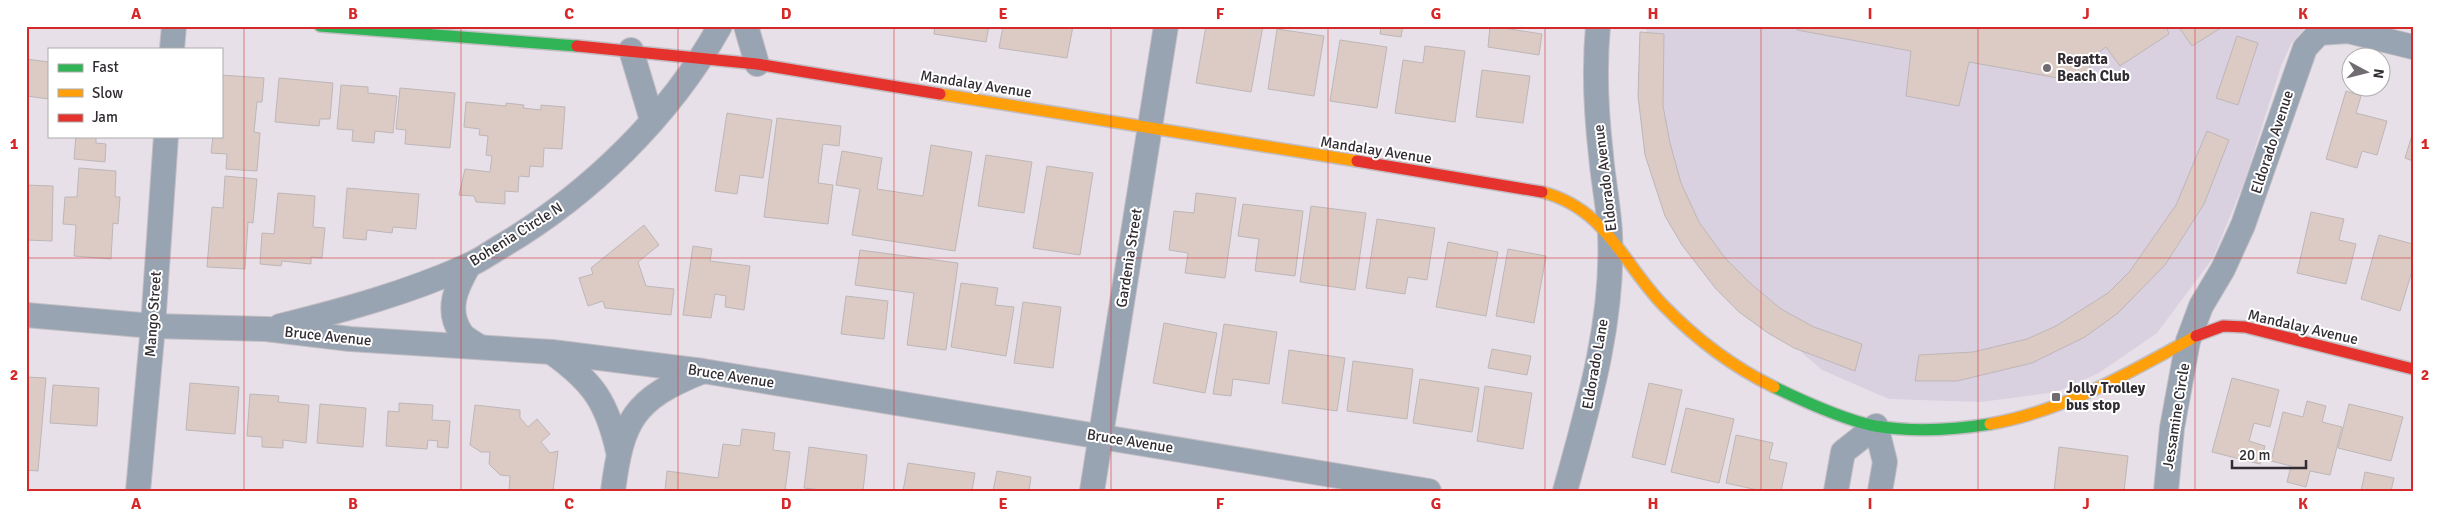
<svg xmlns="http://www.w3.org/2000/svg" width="2439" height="517" viewBox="0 0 2439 517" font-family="Signika,sans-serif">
  <rect width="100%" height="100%" fill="#e7e0e8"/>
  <polygon fill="#dad1e0" points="1646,26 2303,26 2304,29 2291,44 2281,66 2245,180 2213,258 2157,333 2099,373 2056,392 1981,402 1889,399 1822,370 1745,303 1669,223"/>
  <g fill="#dccac5" stroke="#bdb7b8">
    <polygon points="935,26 989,26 986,42 934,34"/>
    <polygon points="1003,26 1073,26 1067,58 999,48"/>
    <polygon points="1206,26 1263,26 1251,92 1196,83"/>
    <polygon points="1381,26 1403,26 1401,37 1380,34"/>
    <polygon points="1490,26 1542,34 1539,55 1488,47"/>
    <polygon points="1798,26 2166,26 2169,34 2120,66 2106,47 2092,57 2086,83 1969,62 1959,106 1906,96 1911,51 1797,30"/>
    <polygon points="2178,26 2224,26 2192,46"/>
    <polygon points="1277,29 1324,36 1314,96 1268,89"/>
    <polygon points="1640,32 1664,34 1663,106 1670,143 1681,183 1699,222 1725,258 1750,283 1781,309 1814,327 1862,344 1855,371 1794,348 1768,333 1739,312 1716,289 1682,245 1665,216 1645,155 1638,96"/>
    <polygon points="2237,36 2258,43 2238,105 2216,98"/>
    <polygon points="1340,40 1387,47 1377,108 1330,101"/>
    <polygon points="1425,46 1465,51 1455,122 1395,113 1403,60 1423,63"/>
    <polygon points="26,59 49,62 49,99 26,96"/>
    <polygon points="1482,70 1530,76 1523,123 1476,117"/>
    <polygon points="221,75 264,78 262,102 257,102 254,132 260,133 257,171 226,169 227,154 211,153 213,136 221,136"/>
    <polygon points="279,78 333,83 330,119 320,119 319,126 275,122"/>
    <polygon points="341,85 368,87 368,93 397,96 393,133 375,131 374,143 352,141 353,130 337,129"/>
    <polygon points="400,88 455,93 450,148 405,144 406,130 396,129"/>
    <polygon points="2346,91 2361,96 2356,113 2387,121 2377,155 2362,151 2357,168 2326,159"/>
    <polygon points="466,102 506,106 506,103 524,105 523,108 541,110 541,105 565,107 562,149 544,148 543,167 530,166 529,177 519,176 518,192 505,191 505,204 476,202 474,196 459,195 465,169 490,172 492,156 486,155 488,136 479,135 480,129 464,127"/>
    <polygon points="727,113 772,120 763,178 740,175 737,194 715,191"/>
    <polygon points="777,118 841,126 839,146 823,144 818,183 833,185 828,224 764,217"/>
    <polygon points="2207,131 2229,140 2204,204 2165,265 2118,313 2085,337 2032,363 1957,381 1915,381 1919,355 1973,352 2027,339 2056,326 2108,293 2130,271 2176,205"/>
    <polygon points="2413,132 2413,161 2405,158"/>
    <polygon points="76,136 96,136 96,143 106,144 105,162 74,159"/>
    <polygon points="931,145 972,152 955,251 852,235 860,189 836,185 842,151 882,158 877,189 923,196"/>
    <polygon points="986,155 1032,162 1024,213 978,206"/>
    <polygon points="1047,166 1093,173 1080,255 1033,248"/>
    <polygon points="79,168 116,171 115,197 120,197 118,224 113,223 111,259 74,256 76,225 63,224 65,197 77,197"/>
    <polygon points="225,176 257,179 253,223 248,222 245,269 207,267 212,207 223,208"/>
    <polygon points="26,185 53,186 52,241 26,240"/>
    <polygon points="347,188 419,194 416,229 393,227 392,233 367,230 366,240 343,238"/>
    <polygon points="278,193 315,196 313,227 325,228 322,258 311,257 311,264 282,261 281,266 260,264 262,233 274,234"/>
    <polygon points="1196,193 1236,198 1225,278 1185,273 1188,253 1169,250 1174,211 1194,213"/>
    <polygon points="1243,204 1303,211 1295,276 1255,271 1259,239 1238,236"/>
    <polygon points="1311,206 1366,213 1355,290 1300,282"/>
    <polygon points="2311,212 2344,219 2339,240 2356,244 2346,284 2297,273"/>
    <polygon points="1377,219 1435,228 1427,280 1408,277 1405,294 1366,288"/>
    <polygon points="644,225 659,245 638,262 646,286 674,289 671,315 605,308 603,301 588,306 579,278 593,274 591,268"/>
    <polygon points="2379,235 2413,244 2413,268 2400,311 2361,299"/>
    <polygon points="1448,242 1498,252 1486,316 1436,307"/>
    <polygon points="693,246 712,249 710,261 750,266 744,310 725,307 726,296 715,294 711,318 683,315"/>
    <polygon points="1508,249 1546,256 1534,323 1496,316"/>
    <polygon points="860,250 958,263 946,350 907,345 914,293 855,285"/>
    <polygon points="961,283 998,288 995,305 1014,307 1006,356 951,347"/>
    <polygon points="846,296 888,301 884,339 841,334"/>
    <polygon points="1023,302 1061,307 1053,368 1014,363"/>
    <polygon points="1164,323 1217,333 1205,393 1153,383"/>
    <polygon points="1224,324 1277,332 1269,384 1233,379 1231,396 1213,394"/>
    <polygon points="1492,349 1531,356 1527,375 1488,368"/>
    <polygon points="1289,350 1345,358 1337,411 1282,403"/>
    <polygon points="1353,361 1413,369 1407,419 1347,411"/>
    <polygon points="26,377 46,378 38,471 26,470"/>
    <polygon points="2232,378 2279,390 2270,427 2254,423 2249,441 2265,446 2260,464 2212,452"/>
    <polygon points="1420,379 1479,388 1472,432 1413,423"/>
    <polygon points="190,383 239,387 235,434 186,430"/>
    <polygon points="1649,383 1682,390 1665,465 1632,457"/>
    <polygon points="53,385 99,388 97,426 50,423"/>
    <polygon points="1485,386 1532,393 1523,449 1477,441"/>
    <polygon points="250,394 279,396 278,402 309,405 306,443 283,440 283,448 262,447 262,437 247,436"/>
    <polygon points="2307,401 2326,406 2322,422 2342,427 2330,475 2310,471 2306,487 2287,482 2291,466 2271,461 2283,412 2303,417"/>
    <polygon points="399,403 433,405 432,420 450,421 448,448 437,447 438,441 428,440 427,449 386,446 388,411 399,412"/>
    <polygon points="320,404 366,408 363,447 317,443"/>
    <polygon points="2349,404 2403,417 2391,461 2338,448"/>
    <polygon points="475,405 520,410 520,418 528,427 537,419 550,434 541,442 550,453 558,451 553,491 509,491 510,476 500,475 489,464 490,452 481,452 470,445"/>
    <polygon points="1686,408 1734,419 1719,483 1671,472"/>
    <polygon points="742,429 775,433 773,450 790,452 785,491 665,491 667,471 718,478 723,444 740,446"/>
    <polygon points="1736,435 1773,443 1769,459 1787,463 1781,491 1762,491 1726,483"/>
    <polygon points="809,447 867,455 863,491 829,491 804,488"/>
    <polygon points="2059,447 2128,456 2124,491 2054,491"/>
    <polygon points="908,463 975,473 972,491 903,491"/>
    <polygon points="997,471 1031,477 1029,491 993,491"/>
    <polygon points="2365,472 2394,478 2391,491 2361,491"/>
  </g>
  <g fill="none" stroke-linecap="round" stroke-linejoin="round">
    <g stroke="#c2bdc3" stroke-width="26">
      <g id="street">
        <polyline points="746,26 757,64"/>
        <polyline points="172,49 174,26"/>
        <polyline points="631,50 652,120"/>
        <path d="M469 265C457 286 445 309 461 333 464 338 474 343 480 347"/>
        <polyline points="26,315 153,326 266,329 350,339 552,352 703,371 1429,491"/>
        <path d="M280 326C344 310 407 293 467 266 479 261 490 253 500 247 589 195 670 116 720 26"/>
        <path d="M554 354C594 383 607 403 618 451"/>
        <polyline points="138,491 153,326 166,136"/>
        <path d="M613 491C622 420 634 399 701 372"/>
        <polyline points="1092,491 1166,26"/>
        <path d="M1565 491C1588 408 1614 321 1610 234 1609 208 1603 181 1601 155 1596 112 1594 69 1598 26"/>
        <polyline points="1836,491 1843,452 1876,426 1885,462 1880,491"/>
        <polyline points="2166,491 2172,428 2188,341 2201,306 2223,269 2243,225 2305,48 2319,33 2348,31 2413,47"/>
      </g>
    </g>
    <g stroke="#c2bdc3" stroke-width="14">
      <g id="fast">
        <polyline points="320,26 577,46"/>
        <path d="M1774 387C1803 401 1844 420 1875 426 1912 432 1953 430 1990 424"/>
      </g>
    </g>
    <g stroke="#c2bdc3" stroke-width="14">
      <g id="slow">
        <polyline points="940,94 1357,161"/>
        <path d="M1542 192C1607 209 1622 263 1664 306 1696 339 1733 367 1774 387"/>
        <path d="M1990 424C2064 411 2131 372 2196 336"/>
      </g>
    </g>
    <g stroke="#c2bdc3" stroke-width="14">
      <g id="jam">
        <polyline points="577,46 757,64 940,94"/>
        <polyline points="1357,161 1542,192"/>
        <polyline points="2196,336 2223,326 2245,327 2413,369"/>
      </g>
    </g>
    <use href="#street" stroke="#99a4b2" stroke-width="24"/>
    <use href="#fast" stroke="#30b455" stroke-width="11"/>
    <use href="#slow" stroke="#ff9f0a" stroke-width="11"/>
    <use href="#jam" stroke="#e5322d" stroke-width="11"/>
  </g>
  <path fill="none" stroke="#d62828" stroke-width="1" stroke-opacity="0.55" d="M244 26V491M461 26V491M678 26V491M894 26V491M1111 26V491M1328 26V491M1545 26V491M1761 26V491M1978 26V491M2195 26V491M26 258H2413"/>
  <g fill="#716c72" stroke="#fff" stroke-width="2">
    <circle cx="2047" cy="68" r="5"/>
    <rect x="2051" y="392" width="10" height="10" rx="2.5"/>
  </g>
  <g text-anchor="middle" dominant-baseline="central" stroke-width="4" stroke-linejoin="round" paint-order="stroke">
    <g font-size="15" font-weight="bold" fill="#322d33" stroke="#fff" text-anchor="start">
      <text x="2057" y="59">Regatta<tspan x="2057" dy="17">Beach Club</tspan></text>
      <text x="2066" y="388">Jolly Trolley<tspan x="2066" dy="17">bus stop</tspan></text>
    </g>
    <g font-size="15" fill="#322d33" stroke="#fff">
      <text transform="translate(976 84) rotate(9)">Mandalay Avenue</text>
      <text transform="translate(2272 142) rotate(-72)">Eldorado Avenue</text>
      <text transform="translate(1376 150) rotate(9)">Mandalay Avenue</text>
      <text transform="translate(1605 178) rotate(-97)">Eldorado Avenue</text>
      <text transform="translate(516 234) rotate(-32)">Bohenia Circle N</text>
      <text transform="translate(1129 258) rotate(-81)">Gardenia Street</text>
      <text transform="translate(153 314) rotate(-86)">Mango Street</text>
      <text transform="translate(2303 327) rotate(13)">Mandalay Avenue</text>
      <text transform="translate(328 336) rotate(6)">Bruce Avenue</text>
      <text transform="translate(1595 364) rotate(-80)">Eldorado Lane</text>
      <text transform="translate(731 376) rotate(9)">Bruce Avenue</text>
      <text transform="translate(2176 416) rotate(-81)">Jessamine Circle</text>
      <text transform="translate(1130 441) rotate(9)">Bruce Avenue</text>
    </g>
  </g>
  <rect width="2439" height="517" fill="none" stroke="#ffffff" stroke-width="55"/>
  <rect x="48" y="48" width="175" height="90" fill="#ffffff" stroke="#adabad"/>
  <rect x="58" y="64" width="25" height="8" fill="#30b455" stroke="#adabad"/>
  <text x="92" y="72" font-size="15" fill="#322d33">Fast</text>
  <rect x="58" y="89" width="25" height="8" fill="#ff9f0a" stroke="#adabad"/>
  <text x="92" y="98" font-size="15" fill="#322d33">Slow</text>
  <rect x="58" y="114" width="25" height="8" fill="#e5322d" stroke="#adabad"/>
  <text x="92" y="122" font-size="15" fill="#322d33">Jam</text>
  <g transform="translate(2366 72) rotate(97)"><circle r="24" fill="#ffffff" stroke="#adabad"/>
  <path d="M0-4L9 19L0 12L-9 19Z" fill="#716c72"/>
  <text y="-8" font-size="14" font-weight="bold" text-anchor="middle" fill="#322d33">N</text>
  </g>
  <path d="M2232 460v8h74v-8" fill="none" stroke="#322d33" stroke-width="2.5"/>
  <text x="2239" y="460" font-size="15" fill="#322d33" stroke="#ffffff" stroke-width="4" paint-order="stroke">20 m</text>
  <rect x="28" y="28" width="2384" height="462" fill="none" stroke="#d62828" stroke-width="2"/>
  <g font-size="16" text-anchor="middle" font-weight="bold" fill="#d62828">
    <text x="136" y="19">A</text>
    <text x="353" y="19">B</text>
    <text x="569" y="19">C</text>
    <text x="786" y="19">D</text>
    <text x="1003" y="19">E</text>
    <text x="1220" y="19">F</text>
    <text x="1436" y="19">G</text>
    <text x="1653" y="19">H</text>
    <text x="1870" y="19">I</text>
    <text x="2086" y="19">J</text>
    <text x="2303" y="19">K</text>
    <text x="14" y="149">1</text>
    <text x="2425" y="149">1</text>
    <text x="14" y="380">2</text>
    <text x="2425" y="380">2</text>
    <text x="136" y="509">A</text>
    <text x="353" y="509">B</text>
    <text x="569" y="509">C</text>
    <text x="786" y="509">D</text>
    <text x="1003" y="509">E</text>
    <text x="1220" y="509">F</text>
    <text x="1436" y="509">G</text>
    <text x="1653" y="509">H</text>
    <text x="1870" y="509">I</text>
    <text x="2086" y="509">J</text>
    <text x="2303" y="509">K</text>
  </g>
</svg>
